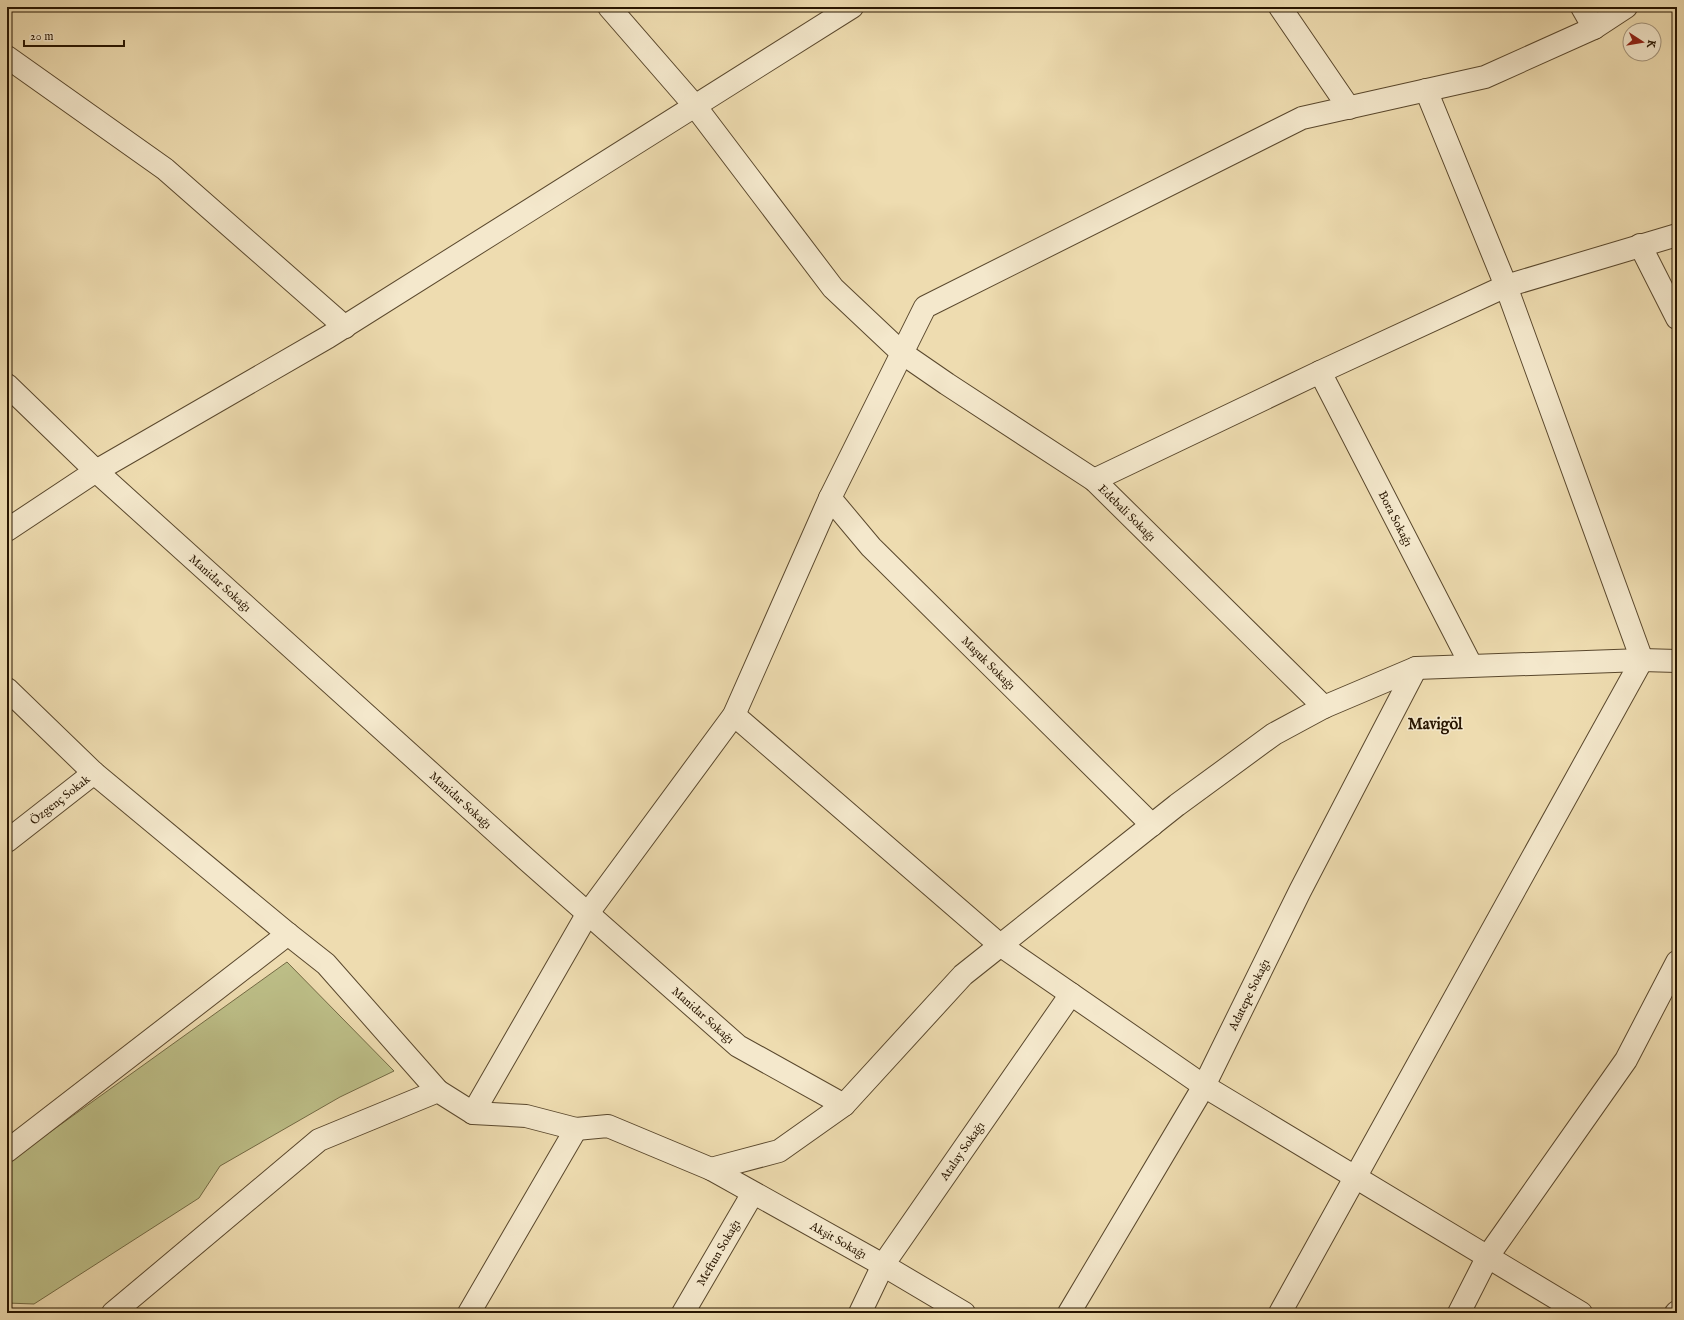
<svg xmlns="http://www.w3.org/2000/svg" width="1684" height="1320" viewBox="0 0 1684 1320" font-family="'IM FELL English',serif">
  <rect width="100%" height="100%" fill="#eedcb0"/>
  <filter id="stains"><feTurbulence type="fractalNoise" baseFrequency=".005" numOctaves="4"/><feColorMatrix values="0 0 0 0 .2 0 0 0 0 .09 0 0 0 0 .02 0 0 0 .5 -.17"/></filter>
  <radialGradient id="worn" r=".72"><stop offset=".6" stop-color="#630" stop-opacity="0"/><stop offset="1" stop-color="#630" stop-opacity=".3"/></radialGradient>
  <polygon fill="#bdbf88" stroke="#736a44" points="287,962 394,1071 340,1097 220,1166 199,1198 34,1304 7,1303 7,1163"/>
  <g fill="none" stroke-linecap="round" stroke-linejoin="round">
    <g stroke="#5a482d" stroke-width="24">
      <g id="minor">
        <path id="s1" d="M609 7 695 106 833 288 902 353 947 384 1094 480 1324 707"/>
        <polyline points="1280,7 1349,108"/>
        <polyline points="1582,7 1594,28"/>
        <polyline points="7,57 165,169 345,327"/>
        <polyline points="1640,245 1677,318"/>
        <path id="s2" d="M1320 372 1471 665"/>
        <path id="s3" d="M7 385 96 471 526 859 738 1046 844 1105"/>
        <polyline points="1094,480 1320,372 1506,286 1677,235"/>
        <path id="s4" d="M830 498 871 547 1152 825"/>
        <polyline points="7,530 96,471 328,337 852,7"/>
        <polyline points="7,689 94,773 288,934 326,964 438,1091"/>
        <polyline points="734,715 1000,945 1204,1086 1581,1313"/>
        <path id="s5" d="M7 841 94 773"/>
        <polyline points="473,1113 588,913 734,715 830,498 925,307 1302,118 1485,77 1594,28 1626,7"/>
        <polyline points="7,1151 288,934"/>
        <path id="s6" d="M711 1169 883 1265 964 1313"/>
        <polyline points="113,1313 319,1140 438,1091 473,1113 526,1116 576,1129 608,1126 711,1169 779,1151 844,1105 963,975 1177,805 1274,734 1324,707 1416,668 1642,660 1677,661"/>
        <polyline points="469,1313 576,1129"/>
        <path id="s7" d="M683 1313 753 1193"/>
        <path id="s8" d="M860 1313 883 1265 1071 994"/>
        <path id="s9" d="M1069 1313 1204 1086 1300 891 1416 668"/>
        <polyline points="1280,1313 1642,660 1506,286 1426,90"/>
        <polyline points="1459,1313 1488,1256 1626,1060 1677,962"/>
        <polyline points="1676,1313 1677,1312"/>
      </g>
    </g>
    <use href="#minor" stroke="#f4e8cc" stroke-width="22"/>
  </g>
  <g text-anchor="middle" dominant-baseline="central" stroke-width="3" stroke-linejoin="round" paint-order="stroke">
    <g font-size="12" fill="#291601" stroke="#f4e8cc">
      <text stroke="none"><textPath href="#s1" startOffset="731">Edebali Sokağı</textPath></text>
      <text stroke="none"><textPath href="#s2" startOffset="165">Bora Sokağı</textPath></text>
      <text stroke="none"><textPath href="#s3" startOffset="291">Manidar Sokağı</textPath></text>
      <text stroke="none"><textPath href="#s4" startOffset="229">Maşuk Sokağı</textPath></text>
      <text stroke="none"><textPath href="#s5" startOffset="67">Özgenç Sokak</textPath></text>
      <text stroke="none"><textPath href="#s3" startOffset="615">Manidar Sokağı</textPath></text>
      <text stroke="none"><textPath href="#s9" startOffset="366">Adatepe Sokağı</textPath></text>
      <text stroke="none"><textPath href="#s3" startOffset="939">Manidar Sokağı</textPath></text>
      <text stroke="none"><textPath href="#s8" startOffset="192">Atalay Sokağı</textPath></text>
      <text stroke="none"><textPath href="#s6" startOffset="146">Akşit Sokağı</textPath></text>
      <text stroke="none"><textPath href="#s7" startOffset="70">Meftun Sokağı</textPath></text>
    </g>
    <g font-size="16" font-weight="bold" fill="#291601" stroke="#f4e8cc">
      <text x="1435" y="725">Mavigöl</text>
    </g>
  </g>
  <rect width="1684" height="1320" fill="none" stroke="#eedcb0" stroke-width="24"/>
  <rect x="8" y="8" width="1668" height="1304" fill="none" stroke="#291601" stroke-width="2"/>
  <rect x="12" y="12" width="1660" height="1296" fill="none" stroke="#291601"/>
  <g transform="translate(1642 42) rotate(102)"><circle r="19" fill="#f4e8cc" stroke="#a3947b"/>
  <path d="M0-3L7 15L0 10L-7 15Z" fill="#8f2418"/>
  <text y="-6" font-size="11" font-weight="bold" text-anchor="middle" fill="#291601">K</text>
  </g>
  <path d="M24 40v6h100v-6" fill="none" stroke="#291601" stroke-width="2"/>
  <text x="30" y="40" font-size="12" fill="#291601" stroke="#f4e8cc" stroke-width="3" paint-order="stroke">20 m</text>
  <rect width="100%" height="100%" filter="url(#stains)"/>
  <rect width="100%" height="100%" fill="url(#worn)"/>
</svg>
